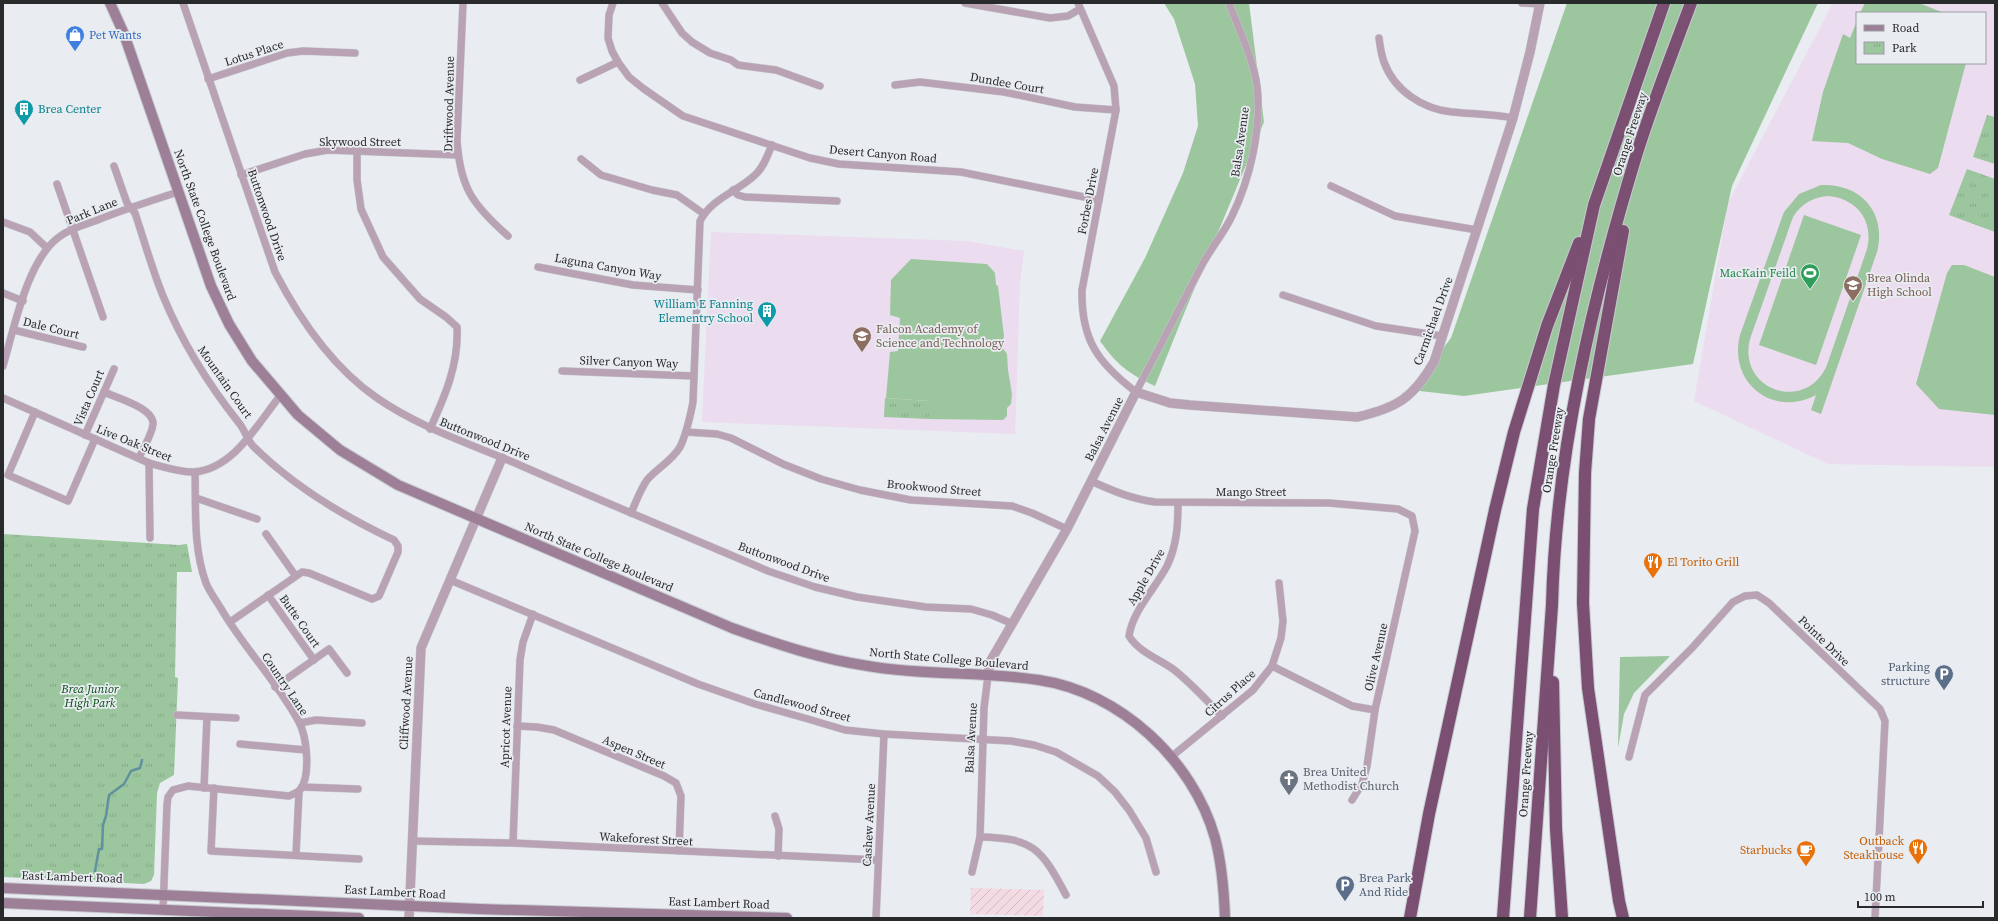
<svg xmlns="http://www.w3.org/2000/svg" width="1998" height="921" viewBox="0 0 1998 921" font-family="'Source Serif 4',serif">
  <defs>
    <pattern id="industrial-furrows" width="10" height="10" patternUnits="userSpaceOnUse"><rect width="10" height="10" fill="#f3dae3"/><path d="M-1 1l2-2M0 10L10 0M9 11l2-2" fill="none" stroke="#d0bbc3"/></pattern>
    <pattern id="park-tufts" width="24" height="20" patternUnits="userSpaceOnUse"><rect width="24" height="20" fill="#9cc69e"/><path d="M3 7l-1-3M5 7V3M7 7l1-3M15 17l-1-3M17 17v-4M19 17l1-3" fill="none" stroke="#86aa88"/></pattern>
  </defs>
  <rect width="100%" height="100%" fill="#e9ecf1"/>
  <polygon fill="url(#industrial-furrows)" points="971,888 1044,890 1043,916 970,914"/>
  <g fill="#ebdcef" fill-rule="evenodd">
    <path d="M1833 3H1995V467L1828 464 1694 401 1728 203ZM1857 13H1985V63H1857Z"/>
    <polygon points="711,232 966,241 1024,251 1020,283 1015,434 702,422"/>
  </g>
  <g fill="#9cc69e" fill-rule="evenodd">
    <path d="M1164 3H1249L1264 122 1183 316 1155 386C1129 374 1117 365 1100 341L1145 258 1183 173 1198 126 1195 84 1174 19Z"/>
    <polygon points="1567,3 1818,3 1732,186 1693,364 1464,396 1411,390 1451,338"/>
    <polygon points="1865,3 1919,3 1944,13 1860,13"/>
    <polygon points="1857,21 1857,63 1966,63 1938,168 1930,174 1882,159 1848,143 1812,141 1823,92 1843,34 1850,38"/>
    <path d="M1821 185C1861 183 1887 213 1877 252L1821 414 1811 410 1816 395C1773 418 1728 383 1740 335L1784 212 1799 194ZM1829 196C1857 199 1874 221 1867 249L1827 365C1806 414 1737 390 1750 339L1793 217C1802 203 1813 197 1829 196Z"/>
    <polygon points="1804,215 1861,235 1816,365 1759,345"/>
    <polygon points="911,259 987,264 995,273 996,285 998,286 1004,336 1002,347 1007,354 1008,370 1012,394 1011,404 1007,408 1007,416 1003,420 929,419 929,401 886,398 890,352 898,351 900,318 890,315 891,280"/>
    <polygon points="1952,265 1964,265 1995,277 1995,415 1939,409 1916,384 1947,273"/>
    <polygon points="1670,656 1634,693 1624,714 1618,748 1620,657"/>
  </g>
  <g fill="url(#park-tufts)">
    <polygon points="1987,115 1995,117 1995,164 1973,157"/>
    <polygon points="1967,169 1995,179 1995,232 1949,215"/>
    <polygon points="885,398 930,401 929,419 884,417"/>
    <polygon points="3,534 179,545 187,544 192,572 177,572 175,677 178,678 174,775 160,783 157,793 154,875 151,881 144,884 3,877"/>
  </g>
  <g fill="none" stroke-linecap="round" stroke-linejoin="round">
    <polyline stroke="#5f929e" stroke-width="2.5" points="95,871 99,849 102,849 103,825 106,816 109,795 124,784 131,771 140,768 142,760"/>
    <g stroke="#c6c9ce" stroke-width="8">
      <g id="minor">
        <path d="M183 3 275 272C300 320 332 367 377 398 419 427 468 443 515 463 599 500 684 535 768 571L815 587 857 597 926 607 971 609 992 615 1013 624"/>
        <path d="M463 3 457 140C460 188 473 205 508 236"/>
        <polyline points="613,3 609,15 608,38 612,51 618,62 629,77 644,89 683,116 810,158 839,164 961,172 1099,200"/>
        <polyline points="662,3 682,33 692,42 710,53 731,60 738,65 776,70 820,86"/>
        <polyline points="965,3 1050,18 1068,16 1080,9"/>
        <path d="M1078 3 1114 86 1116 110 1082 290C1081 340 1098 363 1136 392 1158 350 1180 307 1202 265 1211 248 1224 233 1232 216 1250 179 1262 128 1257 86 1253 58 1239 30 1229 3"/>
        <polyline points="1522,3 1540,4"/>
        <path d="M1379 38C1380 46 1381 54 1384 62 1394 90 1422 109 1452 112 1472 114 1492 114 1513 118"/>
        <polyline points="208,79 287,53 303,51 355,53"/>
        <polyline points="580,80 618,62"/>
        <polyline points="895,85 920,82 1004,92 1075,107 1116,110"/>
        <path d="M357 151V180L361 209 383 257 420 299 446 317 457 327C459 364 445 396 430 429"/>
        <polyline points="581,159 601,175 652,190 677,195 704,214"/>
        <path d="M114 166 127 203 135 213C144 240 152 269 163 296 182 342 208 384 239 423 245 430 247 440 253 446 294 487 343 516 394 540L398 546V552L379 596 372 599 309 573 302 572 230 622"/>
        <polyline points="241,175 305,154 328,150 458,155"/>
        <polyline points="57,184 103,317"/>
        <polyline points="1331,186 1395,216 1477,230"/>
        <polyline points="733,190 738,195 745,197 837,201"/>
        <polyline points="3,222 30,232 47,248"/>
        <polyline points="538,267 633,285 698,290"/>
        <polyline points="3,293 23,301"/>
        <polyline points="1283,295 1376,326 1442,336"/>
        <polyline points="14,330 83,347"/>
        <path d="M3 366C14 329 27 260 59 237 69 229 83 225 95 221 122 210 150 201 178 192"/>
        <polyline points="562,371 694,376"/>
        <path d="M104 392C117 398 154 408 153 424 152 435 143 448 139 458"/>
        <path d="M3 398 149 463C164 467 178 472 194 472 234 469 258 423 280 396"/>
        <polyline points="35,412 8,475 68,501 95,439"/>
        <polyline points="686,432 717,434 731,438 783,464 821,479 860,490 911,500 1012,506 1032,513 1067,529"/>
        <polyline points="85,435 114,369"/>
        <polyline points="149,463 150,538"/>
        <path d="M1091 481C1113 491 1132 499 1155 502L1329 503 1398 509 1412 516 1415 531 1375 710 1367 766 1362 784 1352 800"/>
        <polyline points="196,498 257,519"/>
        <path d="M1178 503C1178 525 1177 545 1167 566 1155 589 1133 610 1129 636 1139 652 1157 658 1173 669 1191 683 1206 700 1222 716"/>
        <path d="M631 513C636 502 640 490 647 480 657 468 672 461 680 447 687 433 690 417 693 402L700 221C712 198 737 192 755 175 764 167 767 156 772 145"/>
        <polyline points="266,534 295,575"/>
        <polyline points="450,580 698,684 755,704 808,719 845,730 884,734 1011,741 1034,745 1056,752 1098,776 1115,792 1129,810 1146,838 1156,872"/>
        <polyline points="268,595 314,660"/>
        <polyline points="1272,666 1352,706 1375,710"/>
        <polyline points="275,687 329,649 347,673"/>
        <polyline points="177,715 236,718"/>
        <polyline points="300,723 316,720 362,723"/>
        <polyline points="517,726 537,727 554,730 664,776 676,783 681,796 679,851"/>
        <polyline points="240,744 306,750"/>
        <polyline points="1171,757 1253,690 1272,666 1281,638 1283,621 1279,583"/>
        <polyline points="1629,757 1645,695 1692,648 1733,602 1745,596 1757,595 1769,603 1880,709 1885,721 1875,918"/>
        <polyline points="302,787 358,789"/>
        <polyline points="204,788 207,717"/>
        <polyline points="214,788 211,851 359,859"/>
        <polyline points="775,816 779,829 778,856"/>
        <path d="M980 837C1033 838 1041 848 1066 895"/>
        <polyline points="412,841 513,843 878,860"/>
        <polyline points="513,843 520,660 523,642 533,614"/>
        <polyline points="296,855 299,791"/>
        <polyline points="972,872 980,837 984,708 988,676"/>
        <path d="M163 910 167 805 168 797 173 790 188 786 289 796C293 794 297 793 300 790 311 776 307 737 299 722 278 683 246 650 223 612 218 603 210 593 206 583 193 548 196 508 195 472"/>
        <polyline points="876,918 884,734"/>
      </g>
    </g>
    <g stroke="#c6c9ce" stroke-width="10">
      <g id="tertiary">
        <path d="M988 676 990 662 1067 529 1136 392 1170 403 1190 405 1357 417C1397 408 1413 398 1434 362L1513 118 1530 52 1540 3"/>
        <polyline points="409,918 421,648 502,458"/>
      </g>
    </g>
    <g stroke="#c6c9ce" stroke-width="12">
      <g id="secondary">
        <path d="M110 3 124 34 211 286 229 324 252 361 298 415 340 450 398 485 732 628C776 644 821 659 868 666 925 676 983 671 1039 680 1120 692 1193 760 1215 838 1222 864 1224 891 1225 918"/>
        <polyline points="3,888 479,909 787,918"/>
        <polyline points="3,903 359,918"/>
      </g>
    </g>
    <g stroke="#c6c9ce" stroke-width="14">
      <g id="motorway">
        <polyline points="1623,231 1589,419 1585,473 1583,603 1588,688 1619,901 1623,918"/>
        <polyline points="1553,682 1556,829 1562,918"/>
        <polyline points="1410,918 1429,814 1495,510 1514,432 1547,326 1579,243"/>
        <polyline points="1503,918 1533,509 1554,385 1594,205 1664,3"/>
        <path d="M1530 918 1552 605C1556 452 1592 301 1636 156 1652 104 1672 54 1691 3"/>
      </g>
    </g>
    <use href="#minor" stroke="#b8a2b3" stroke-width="7"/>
    <use href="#tertiary" stroke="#b8a2b3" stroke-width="9"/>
    <use href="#secondary" stroke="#9e7f98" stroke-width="10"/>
    <use href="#motorway" stroke="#7a4f72" stroke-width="12"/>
  </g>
  <defs>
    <g id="shop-pin" transform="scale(1)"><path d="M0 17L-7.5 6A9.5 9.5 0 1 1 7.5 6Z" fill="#3f7fe0" stroke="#e9ecf1"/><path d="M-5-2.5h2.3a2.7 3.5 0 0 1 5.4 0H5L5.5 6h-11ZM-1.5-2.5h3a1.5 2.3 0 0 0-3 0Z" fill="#fff"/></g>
    <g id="building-pin" transform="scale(1)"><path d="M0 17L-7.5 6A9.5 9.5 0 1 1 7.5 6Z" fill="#0f9aa8" stroke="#e9ecf1"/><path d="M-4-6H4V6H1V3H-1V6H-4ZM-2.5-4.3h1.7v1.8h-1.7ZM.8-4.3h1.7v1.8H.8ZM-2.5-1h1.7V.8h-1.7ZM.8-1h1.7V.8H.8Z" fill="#fff"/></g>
    <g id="stadium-pin" transform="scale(1)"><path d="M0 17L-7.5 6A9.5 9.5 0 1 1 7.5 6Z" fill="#2e9e5b" stroke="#e9ecf1"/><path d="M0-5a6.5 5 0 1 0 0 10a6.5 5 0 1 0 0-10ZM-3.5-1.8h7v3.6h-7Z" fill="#fff"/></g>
    <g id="school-pin" transform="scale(1)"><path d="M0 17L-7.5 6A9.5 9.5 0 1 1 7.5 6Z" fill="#8d6e63" stroke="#e9ecf1"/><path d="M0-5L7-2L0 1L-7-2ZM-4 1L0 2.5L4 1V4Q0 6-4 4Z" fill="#fff"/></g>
    <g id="restaurant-pin" transform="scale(1)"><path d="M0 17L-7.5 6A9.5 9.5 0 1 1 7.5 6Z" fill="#e8710a" stroke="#e9ecf1"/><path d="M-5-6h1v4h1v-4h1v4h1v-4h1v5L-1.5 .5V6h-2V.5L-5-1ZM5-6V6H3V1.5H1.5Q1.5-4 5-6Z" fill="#fff"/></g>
    <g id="parking-pin" transform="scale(1)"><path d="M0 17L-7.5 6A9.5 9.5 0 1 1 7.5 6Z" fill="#5c6f8a" stroke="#e9ecf1"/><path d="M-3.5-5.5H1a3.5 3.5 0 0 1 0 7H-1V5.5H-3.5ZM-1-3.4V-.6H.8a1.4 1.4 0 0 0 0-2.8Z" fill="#fff"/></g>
    <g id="church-pin" transform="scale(1)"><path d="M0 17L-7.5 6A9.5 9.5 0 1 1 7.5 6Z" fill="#6b7280" stroke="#e9ecf1"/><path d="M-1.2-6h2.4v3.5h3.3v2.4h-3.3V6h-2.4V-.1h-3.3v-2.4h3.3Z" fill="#fff"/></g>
    <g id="cafe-pin" transform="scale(1)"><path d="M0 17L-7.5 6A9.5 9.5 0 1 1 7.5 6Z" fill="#e8710a" stroke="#e9ecf1"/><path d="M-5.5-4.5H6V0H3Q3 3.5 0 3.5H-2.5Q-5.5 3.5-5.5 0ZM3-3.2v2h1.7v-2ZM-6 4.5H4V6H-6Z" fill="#fff"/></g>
  </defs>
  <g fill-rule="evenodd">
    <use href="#shop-pin" x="75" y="35"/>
    <use href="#building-pin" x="24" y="109"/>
    <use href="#stadium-pin" x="1810" y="273"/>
    <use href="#school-pin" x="1853" y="285"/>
    <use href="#building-pin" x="767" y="311"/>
    <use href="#school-pin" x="862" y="336"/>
    <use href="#restaurant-pin" x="1653" y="562"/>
    <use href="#parking-pin" x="1944" y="674"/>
    <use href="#church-pin" x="1289" y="779"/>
    <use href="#restaurant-pin" x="1918" y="848"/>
    <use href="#cafe-pin" x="1806" y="850"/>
    <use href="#parking-pin" x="1345" y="885"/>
  </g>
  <g text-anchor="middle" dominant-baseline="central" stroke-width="3.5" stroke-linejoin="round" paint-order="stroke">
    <g font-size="12" fill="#366cbe" stroke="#e9ecf1" text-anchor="start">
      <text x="89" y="35">Pet Wants</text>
    </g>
    <g font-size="12" fill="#292a2c" stroke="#e9ecf1">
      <text transform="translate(254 53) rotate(-18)">Lotus Place</text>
      <text transform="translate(1007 83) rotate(10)">Dundee Court</text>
      <text transform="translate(449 104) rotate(-89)">Driftwood Avenue</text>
      <text transform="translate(1630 134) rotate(-72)">Orange Freeway</text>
      <text x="360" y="142">Skywood Street</text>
      <text transform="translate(1240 142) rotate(-82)">Balsa Avenue</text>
      <text transform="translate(883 154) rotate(5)">Desert Canyon Road</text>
      <text transform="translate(1088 201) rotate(-79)">Forbes Drive</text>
      <text transform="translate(92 211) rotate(-22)">Park Lane</text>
      <text transform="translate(267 215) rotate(71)">Buttonwood Drive</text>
      <text transform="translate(205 225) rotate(70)">North State College Boulevard</text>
      <text transform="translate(608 267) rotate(10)">Laguna Canyon Way</text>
      <text transform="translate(1433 321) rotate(-70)">Carmichael Drive</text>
      <text transform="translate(51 328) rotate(14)">Dale Court</text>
      <text transform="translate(629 362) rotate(2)">Silver Canyon Way</text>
      <text transform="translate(225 382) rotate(55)">Mountain Court</text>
      <text transform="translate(89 398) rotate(-67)">Vista Court</text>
      <text transform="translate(1104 429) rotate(-63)">Balsa Avenue</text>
      <text transform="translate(485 439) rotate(22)">Buttonwood Drive</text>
      <text transform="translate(134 443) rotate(22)">Live Oak Street</text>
      <text transform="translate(1553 450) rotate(-81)">Orange Freeway</text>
      <text transform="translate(934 488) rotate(5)">Brookwood Street</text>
      <text x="1251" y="492">Mango Street</text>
      <text transform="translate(599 557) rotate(23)">North State College Boulevard</text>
      <text transform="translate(784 562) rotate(20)">Buttonwood Drive</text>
      <text transform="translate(1146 577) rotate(-60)">Apple Drive</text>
      <text transform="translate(300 621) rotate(55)">Butte Court</text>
      <text transform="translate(1824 641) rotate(44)">Pointe Drive</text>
      <text transform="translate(1376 657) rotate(-77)">Olive Avenue</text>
      <text transform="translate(949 659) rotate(5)">North State College Boulevard</text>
      <text transform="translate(285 684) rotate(56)">Country Lane</text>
      <text transform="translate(1230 693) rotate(-42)">Citrus Place</text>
      <text transform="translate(406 703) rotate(-87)">Cliffwood Avenue</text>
      <text transform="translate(802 705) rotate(15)">Candlewood Street</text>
      <text transform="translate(506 727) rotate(-88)">Apricot Avenue</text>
      <text transform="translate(971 738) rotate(-87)">Balsa Avenue</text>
      <text transform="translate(634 752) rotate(23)">Aspen Street</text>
      <text transform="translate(1526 774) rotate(-86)">Orange Freeway</text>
      <text transform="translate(869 825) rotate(-87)">Cashew Avenue</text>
      <text transform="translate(646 839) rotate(3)">Wakeforest Street</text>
      <text transform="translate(72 877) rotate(2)">East Lambert Road</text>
      <text transform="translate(395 892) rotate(3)">East Lambert Road</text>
      <text transform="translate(719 903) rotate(2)">East Lambert Road</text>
    </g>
    <g font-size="12" fill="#0d838f" stroke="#e9ecf1" text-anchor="start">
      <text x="38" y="109">Brea Center</text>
      <text x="753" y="304" text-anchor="end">William E Fanning<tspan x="753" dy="14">Elementry School</tspan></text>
    </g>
    <g font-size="12" fill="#27864d" stroke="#e9ecf1" text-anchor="end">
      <text x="1796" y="273">MacKain Feild</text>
    </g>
    <g font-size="12" fill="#785e54" stroke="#e9ecf1" text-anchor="start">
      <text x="1867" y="278">Brea Olinda<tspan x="1867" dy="14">High School</tspan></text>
      <text x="876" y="329">Falcon Academy of<tspan x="876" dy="14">Science and Technology</tspan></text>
    </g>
    <g font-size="12" fill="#c56008" stroke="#e9ecf1" text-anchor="end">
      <text x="1667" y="562" text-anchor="start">El Torito Grill</text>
      <text x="1904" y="841">Outback<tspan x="1904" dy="14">Steakhouse</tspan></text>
      <text x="1792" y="850">Starbucks</text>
    </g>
    <g font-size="12" fill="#4e5e75" stroke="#e9ecf1" text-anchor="end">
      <text x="1930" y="667">Parking<tspan x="1930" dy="14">structure</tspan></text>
      <text x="1359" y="878" text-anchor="start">Brea Park<tspan x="1359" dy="14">And Ride</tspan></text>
    </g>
    <g font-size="12" font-style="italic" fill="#044b15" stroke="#e9ecf1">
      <text x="90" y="689">Brea Junior<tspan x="90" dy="14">High Park</tspan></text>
    </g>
    <g font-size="12" fill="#5b616d" stroke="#e9ecf1" text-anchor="start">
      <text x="1303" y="772">Brea United<tspan x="1303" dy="14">Methodist Church</tspan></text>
    </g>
  </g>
  <rect width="1998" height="921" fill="none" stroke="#292a2c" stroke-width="8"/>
  <rect x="1856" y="12" width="130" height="52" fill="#e9ecf1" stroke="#9c9ea2"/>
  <rect x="1864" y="25" width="20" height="6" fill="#9e7f98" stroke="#9c9ea2"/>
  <text x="1892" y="32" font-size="12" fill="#292a2c">Road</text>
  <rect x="1864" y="42" width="20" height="12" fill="url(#park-tufts)" stroke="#9c9ea2"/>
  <text x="1892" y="52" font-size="12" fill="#292a2c">Park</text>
  <path d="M1858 901v6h125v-6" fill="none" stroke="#292a2c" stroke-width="2"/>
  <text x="1864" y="901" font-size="12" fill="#292a2c" stroke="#e9ecf1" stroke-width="3" paint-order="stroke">100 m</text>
</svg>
